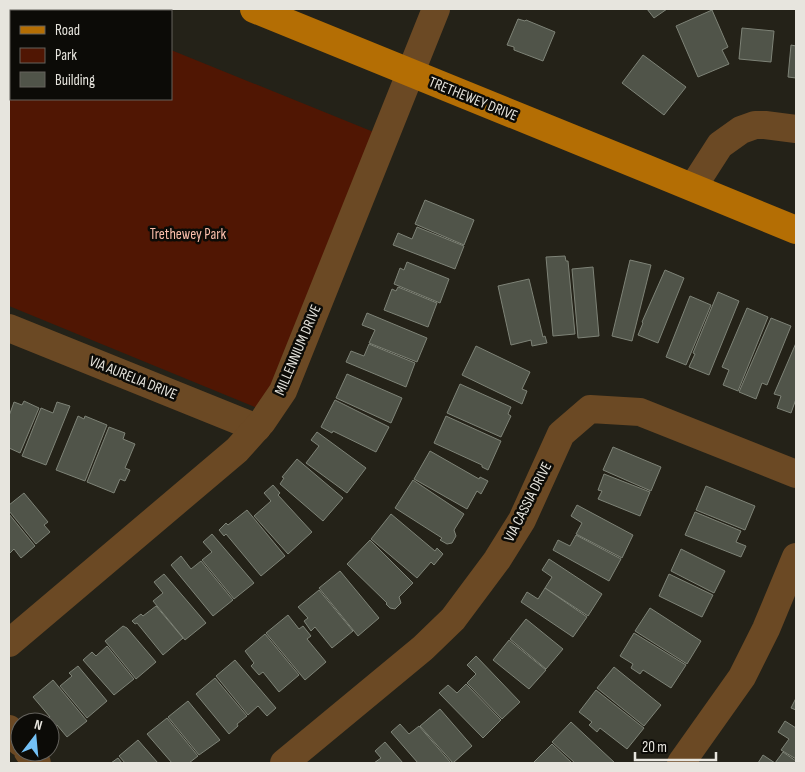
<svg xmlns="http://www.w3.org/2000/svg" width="805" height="772" viewBox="0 0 805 772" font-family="'Sofia Sans Condensed',sans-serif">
  <rect width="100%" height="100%" fill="#242218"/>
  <polygon fill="#501603" points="9,9 72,9 78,11 11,11 11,99 171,99 171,50 376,133 262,410 9,306"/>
  <g fill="#505449" stroke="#7e8377">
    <polygon points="647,9 667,9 654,18"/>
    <polygon points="712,10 728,47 722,50 729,64 698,77 676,26"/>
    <polygon points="518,19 525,21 526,20 555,32 543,61 514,50 514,47 507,45"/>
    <polygon points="742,28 774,31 771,62 739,59"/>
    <polygon points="791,45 796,46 796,78 788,77"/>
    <polygon points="643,55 686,87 664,115 622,83"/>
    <polygon points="425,200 474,220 464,245 415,224"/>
    <polygon points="417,227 464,246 455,269 393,245 398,233 412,239"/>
    <polygon points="565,256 566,261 568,261 575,334 553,336 546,257"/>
    <polygon points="630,260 651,265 632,341 612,336"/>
    <polygon points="407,262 449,279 440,303 394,284 400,268 404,270"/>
    <polygon points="593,267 599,336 578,338 572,269"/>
    <polygon points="665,270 684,278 658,343 638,335 643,323 642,322"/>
    <polygon points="529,279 543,337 545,336 547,343 532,346 531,340 511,345 498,286"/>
    <polygon points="398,287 437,303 428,327 384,310 392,289 396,291"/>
    <polygon points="718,292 739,301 709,375 689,367 695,354 693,353"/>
    <polygon points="690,296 711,305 686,365 666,357"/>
    <polygon points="747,308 768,317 738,391 723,385 729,370 722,367"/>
    <polygon points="367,313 427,338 417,362 369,343 375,330 362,325"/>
    <polygon points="771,318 791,326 767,385 762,383 756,399 739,392"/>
    <polygon points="796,343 796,399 791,413 777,408 781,396 774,394"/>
    <polygon points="369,344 415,363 406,387 346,362 351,351 364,356"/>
    <polygon points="476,346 530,372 522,389 527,391 522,404 462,375"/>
    <polygon points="347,374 402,398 391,423 336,398"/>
    <polygon points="460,384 511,407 508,414 511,416 501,437 447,413"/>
    <polygon points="335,400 389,427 376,452 333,431 332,433 321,427"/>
    <polygon points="24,401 39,408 20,453 9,448 9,416 14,402 22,405"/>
    <polygon points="57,402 70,406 46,465 22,456 41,408 53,413"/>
    <polygon points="78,416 84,419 85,416 107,425 85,481 56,470"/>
    <polygon points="446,416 501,441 488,470 482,467 482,465 434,443"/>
    <polygon points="109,427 125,433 123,439 135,444 125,468 130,470 125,481 120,479 114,493 87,482"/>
    <polygon points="317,432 366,468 347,493 306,463 319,446 311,440"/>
    <polygon points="613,447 661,467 651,491 603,470"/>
    <polygon points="430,451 479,479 480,477 488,481 481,494 477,491 467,509 414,479"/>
    <polygon points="297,459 343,498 323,521 280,484 284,478 282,477"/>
    <polygon points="604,474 650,492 640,516 598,499 602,491 598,490"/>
    <polygon points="413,480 464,514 454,530 456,536 452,543 447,544 440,540 442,538 395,508"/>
    <polygon points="273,485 280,493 278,495 312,532 288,554 254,516 271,501 264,493"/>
    <polygon points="706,486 755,506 745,530 696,510"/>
    <polygon points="24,493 48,522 44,525 50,532 36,544 9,511 9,505"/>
    <polygon points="577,505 633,535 622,558 576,534 582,523 571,516"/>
    <polygon points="247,510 285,556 261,576 226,534 224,536 219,530 226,523 228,525"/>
    <polygon points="695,512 741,531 736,542 746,546 741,557 685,535"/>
    <polygon points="9,514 35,546 21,558 14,549 10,553 9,551"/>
    <polygon points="391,514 435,551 437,548 443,554 434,565 431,562 417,578 371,539"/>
    <polygon points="212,534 254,583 234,599 202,560 212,552 203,542"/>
    <polygon points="576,535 621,559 609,581 553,550 558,540 570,546"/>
    <polygon points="370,540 413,583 399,597 401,603 395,609 390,608 386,604 387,603 347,564"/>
    <polygon points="681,549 725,571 714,593 671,571"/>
    <polygon points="181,556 191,569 201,561 233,600 213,616 171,565"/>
    <polygon points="549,559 602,594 588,616 545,588 552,577 542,570"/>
    <polygon points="340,571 379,618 358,636 319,588"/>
    <polygon points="164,574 206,623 185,640 153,601 163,593 154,582"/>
    <polygon points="669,574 713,595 702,617 659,596"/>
    <polygon points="545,588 587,617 573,637 521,602 527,592 538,599"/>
    <polygon points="319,590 353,631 332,648 315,627 311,631 304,621 308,618 298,607"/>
    <polygon points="156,606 183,638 163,655 137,623 135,624 132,621 141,614 143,616"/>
    <polygon points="650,608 701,641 687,664 635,631"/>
    <polygon points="288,615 299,629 303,626 311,636 307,639 326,662 305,680 266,633"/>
    <polygon points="526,619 563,649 546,669 510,639"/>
    <polygon points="123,626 127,628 156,662 136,679 105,641"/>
    <polygon points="634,633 686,665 671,688 643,670 640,674 631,668 633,664 620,656"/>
    <polygon points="265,634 299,675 279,692 263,672 259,675 251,666 254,663 245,651"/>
    <polygon points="509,640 546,670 529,689 493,660"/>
    <polygon points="107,646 134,679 114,695 83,660 92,652 96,656"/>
    <polygon points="476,656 520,702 502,719 467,683 476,674 467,665"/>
    <polygon points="235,660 276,708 267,716 258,706 248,715 216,676"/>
    <polygon points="78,666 107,701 87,718 60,686 72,676 69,673"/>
    <polygon points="614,667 661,705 644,726 597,688"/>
    <polygon points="215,678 247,716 237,724 238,726 229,734 196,694"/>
    <polygon points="53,680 87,721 67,737 57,725 53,728 47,720 50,717 33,697"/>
    <polygon points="466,684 501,720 483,738 439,693 448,685 457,693"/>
    <polygon points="596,690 644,728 627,749 600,728 597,732 589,725 592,722 579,712"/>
    <polygon points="796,698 796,710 791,708"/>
    <polygon points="188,701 220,740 199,755 168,717"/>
    <polygon points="440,709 472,746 453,763 420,726"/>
    <polygon points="167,718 198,756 189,763 172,763 147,734"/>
    <polygon points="785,721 796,728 796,759 781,750 789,739 778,732"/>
    <polygon points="571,722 615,763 575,763 552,742"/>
    <polygon points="400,724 409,734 419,726 451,763 418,763 391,732"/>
    <polygon points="138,740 158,763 125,763 119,756"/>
    <polygon points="385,742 403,763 374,763 381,758 375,751"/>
    <polygon points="552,744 572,763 535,763 534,762"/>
    <polygon points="783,752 796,761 796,763 758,763 763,755 775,763"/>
    <polygon points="118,758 122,763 111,763"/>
  </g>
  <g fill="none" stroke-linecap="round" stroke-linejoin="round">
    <g stroke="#6b4924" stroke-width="28">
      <polyline points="693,187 720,145 741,130 755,125 765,125 796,129"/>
      <polyline points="9,328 257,428"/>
      <polyline points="9,643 237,450 262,422 283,391 436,9"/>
      <polyline points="9,729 20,742"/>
      <polyline points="28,752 37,763"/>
      <polyline points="284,763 423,648 453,619 497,560 522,520 561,434 590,409 640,412 796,474"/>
      <polyline points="681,763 742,677 766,629 796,557"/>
    </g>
    <path stroke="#b46e04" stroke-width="28" d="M254 9C435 84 616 155 796 230"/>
  </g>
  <g text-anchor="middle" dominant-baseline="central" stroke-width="5" stroke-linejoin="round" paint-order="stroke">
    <g font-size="15" fill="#e7e5de" stroke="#0c0b07">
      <text transform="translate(473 99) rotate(22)">TRETHEWEY DRIVE</text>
      <text transform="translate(298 350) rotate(-67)">MILLENNIUM DRIVE</text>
      <text transform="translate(133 378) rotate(22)">VIA AURELIA DRIVE</text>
      <text transform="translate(528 502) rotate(-63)">VIA CASSIA DRIVE</text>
    </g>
    <g font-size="15" fill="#f9bdaa" stroke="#0c0b07">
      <text x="188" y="234">Trethewey Park</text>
    </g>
  </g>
  <rect width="805" height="772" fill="none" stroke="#e7e5de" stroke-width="20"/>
  <rect x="10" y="10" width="162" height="90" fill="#0c0b07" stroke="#64625d"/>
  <rect x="20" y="26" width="25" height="8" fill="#b46e04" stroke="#64625d"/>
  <text x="55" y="35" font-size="15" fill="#e7e5de">Road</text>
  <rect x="20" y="48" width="25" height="15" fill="#501603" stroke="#64625d"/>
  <text x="55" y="60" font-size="15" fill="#e7e5de">Park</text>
  <rect x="20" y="72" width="25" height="15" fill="#505449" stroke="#64625d"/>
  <text x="55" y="85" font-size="15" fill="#e7e5de">Building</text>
  <g transform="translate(35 737) rotate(16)"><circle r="24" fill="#0c0b07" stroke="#64625d"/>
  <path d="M0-4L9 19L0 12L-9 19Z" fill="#73c1f6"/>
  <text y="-8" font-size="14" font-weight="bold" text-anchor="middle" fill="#e7e5de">N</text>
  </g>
  <path d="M635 752v8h81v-8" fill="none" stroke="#e7e5de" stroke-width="2.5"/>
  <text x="642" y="752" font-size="15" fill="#e7e5de" stroke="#0c0b07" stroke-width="4" paint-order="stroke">20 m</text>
</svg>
